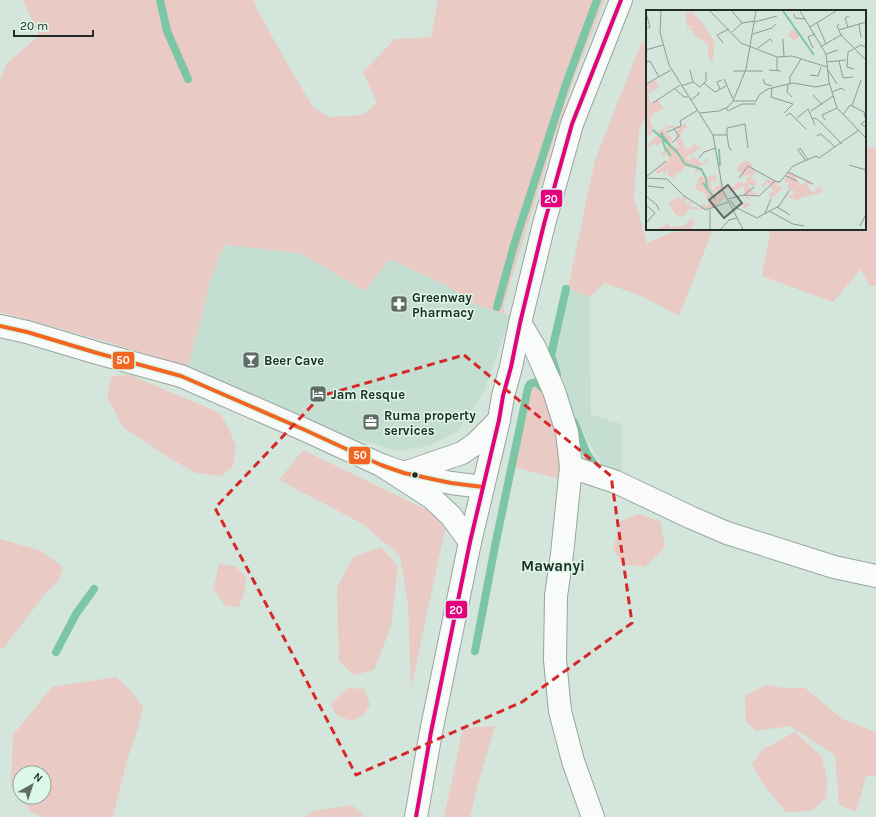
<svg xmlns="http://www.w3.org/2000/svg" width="876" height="817" viewBox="0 0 876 817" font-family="Karla,sans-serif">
  <rect width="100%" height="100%" fill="#d4e5dc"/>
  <g fill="#c4ded1">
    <polygon points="224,245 300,253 365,291 389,259 446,285 479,306 511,315 485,389 458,431 429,446 396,451 373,443 356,440 188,367 210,282"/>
    <polygon points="568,288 589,297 591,415 622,424 621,479 605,470 574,417 555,355 562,309"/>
  </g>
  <g fill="#eacac4" fill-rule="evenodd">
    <polygon points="23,0 254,0 257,9 285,60 313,107 329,117 362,115 377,103 363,72 395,39 431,37 438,0 605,0 574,78 554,139 504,304 504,314 479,306 446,285 389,259 365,291 300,253 224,245 210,282 188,367 104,341 0,312 0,81 6,64 39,36"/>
    <polygon points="642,41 647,45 647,112 639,131 634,198 647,243 670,233 696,229 713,229 679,316 644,297 605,283 589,297 568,288 595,160"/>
    <polygon points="865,146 876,149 876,285 870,287 861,269 833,302 762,276 771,229 865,229"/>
    <polygon points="130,375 220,413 229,429 236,446 233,466 221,476 196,473 168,457 122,426 107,396 112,376"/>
    <polygon points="537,384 547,393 561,450 563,480 514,467 524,418 529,386"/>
    <polygon points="303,450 429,511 438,520 445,529 411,688 408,605 400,556 363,524 279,480"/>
    <polygon points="639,514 660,521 665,547 645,567 622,564 613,548 621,521"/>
    <polygon points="0,539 39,550 63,567 59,581 48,590 5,646 0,650"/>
    <polygon points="381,547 398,566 391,626 374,670 354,675 339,661 337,588 353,557"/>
    <polygon points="219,564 235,566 246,577 245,590 239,607 226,606 213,589"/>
    <path d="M116 677 130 690 143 707 138 728 128 757 113 817H42L31 812 11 786 13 735 52 687ZM20 773H44V797H20Z"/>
    <polygon points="766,685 784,688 805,688 842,719 876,732 876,776 866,776 856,812 839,805 835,755 790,726 756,731 746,721 745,696"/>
    <polygon points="347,688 364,689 370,705 363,716 351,721 336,715 331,704"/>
    <polygon points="495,726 479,780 470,817 444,817 463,728"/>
    <polygon points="795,732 822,757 827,779 826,798 811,811 786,812 763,784 752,764 762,750"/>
    <polygon points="352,805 363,815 363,817 306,817 312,811"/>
  </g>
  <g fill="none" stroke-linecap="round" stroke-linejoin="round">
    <g stroke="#7cc6a5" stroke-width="8">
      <polyline points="160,0 167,31 188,79"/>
      <polyline points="497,307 514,245 566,84 597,0"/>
      <polyline points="557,374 551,355 566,289"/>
      <polyline points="574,422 587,454 595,465"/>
      <polyline points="475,651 495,546 528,388 530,384 536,382 546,391"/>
      <polyline points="56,652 76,614 94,589"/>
    </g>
    <g stroke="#98a59e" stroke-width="24">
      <g id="minor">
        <polyline points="520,323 535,348 554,391 567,432 571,467 616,482 692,518 727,533 834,567 876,576"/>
        <polyline points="571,467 562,554 556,596 555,660 560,711 573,761 593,817"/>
      </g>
    </g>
    <g stroke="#98a59e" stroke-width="24">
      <polyline id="tertiary" points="0,326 27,332 97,353 181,376 305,430 381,465 404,473 451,483 483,487"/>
    </g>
    <g stroke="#98a59e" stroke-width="24">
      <g id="primary">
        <polyline points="381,465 432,498 451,516 470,542"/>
        <polyline points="404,473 462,453 475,444 499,420"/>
        <polyline points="416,817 431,732 470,542 499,420 503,396 511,367 520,323 544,224 572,124 621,0"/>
      </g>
    </g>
    <use href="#minor" stroke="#f9fbfa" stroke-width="22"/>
    <use href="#tertiary" stroke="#f9fbfa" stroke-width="22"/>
    <use href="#primary" stroke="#f9fbfa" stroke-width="22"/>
    <g stroke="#dbf8e9" stroke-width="7">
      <polyline id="bus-1" points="0,326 27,332 97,353 181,376 305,430 381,465 404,473 451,483 483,487"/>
    </g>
    <g stroke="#dbf8e9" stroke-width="7">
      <polyline id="bus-2" points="416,817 431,732 470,542 499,420 503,396 511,367 520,323 544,224 572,124 621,0"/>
    </g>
    <use href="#bus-1" stroke="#f26522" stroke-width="4"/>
    <use href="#bus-2" stroke="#e5007d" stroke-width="4"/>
  </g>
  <path fill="none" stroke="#d62828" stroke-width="3" stroke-dasharray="8 5" stroke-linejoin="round" d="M464 355 611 476 632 623 522 702 356 775 293 655 215 508 321 396Z"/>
  <defs>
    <g id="pharmacy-square" transform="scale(0.9)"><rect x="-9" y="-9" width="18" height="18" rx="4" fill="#606d67" stroke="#dbf8e9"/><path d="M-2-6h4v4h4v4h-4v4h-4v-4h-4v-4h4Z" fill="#fff"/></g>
    <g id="bar-square" transform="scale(0.9)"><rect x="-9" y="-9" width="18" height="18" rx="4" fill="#606d67" stroke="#dbf8e9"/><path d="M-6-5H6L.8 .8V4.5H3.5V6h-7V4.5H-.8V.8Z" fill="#fff"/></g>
    <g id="hotel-square" transform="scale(0.9)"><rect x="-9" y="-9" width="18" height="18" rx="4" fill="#606d67" stroke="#dbf8e9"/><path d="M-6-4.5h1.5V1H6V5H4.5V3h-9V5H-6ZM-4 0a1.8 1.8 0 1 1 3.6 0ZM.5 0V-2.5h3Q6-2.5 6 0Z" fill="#fff"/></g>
    <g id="office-square" transform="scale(0.9)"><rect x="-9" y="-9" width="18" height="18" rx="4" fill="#606d67" stroke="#dbf8e9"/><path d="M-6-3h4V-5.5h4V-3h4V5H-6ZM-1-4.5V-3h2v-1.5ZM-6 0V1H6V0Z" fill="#fff"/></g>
  </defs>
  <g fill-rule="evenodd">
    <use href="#pharmacy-square" x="399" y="304"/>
    <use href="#bar-square" x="251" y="360"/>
    <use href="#hotel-square" x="318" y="394"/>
    <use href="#office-square" x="371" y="422"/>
  </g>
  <circle fill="#222d28" stroke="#dbf8e9" stroke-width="1.5" cx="415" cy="475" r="3.5"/>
  <g text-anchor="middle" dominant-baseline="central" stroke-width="3" stroke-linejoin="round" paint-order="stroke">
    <g font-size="13" font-weight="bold" fill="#222d28" stroke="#dbf8e9" text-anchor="start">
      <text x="412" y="297">Greenway<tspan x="412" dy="15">Pharmacy</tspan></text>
      <text x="264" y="360">Beer Cave</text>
      <text x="331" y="394">Jam Resque</text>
      <text x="384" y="415">Ruma property<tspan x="384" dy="15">services</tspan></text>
    </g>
    <g font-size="15" font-weight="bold" fill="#222d28" stroke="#dbf8e9">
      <text x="553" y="566">Mawanyi</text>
    </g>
  </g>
  <g transform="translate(646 10)">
    <rect width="220" height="220" fill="#d4e5dc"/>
    <path d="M46 1H49L47 3 59 16 69 33 66 53 62 46V34L49 26 46 19 41 21V18L44 19 46 17 41 16 39 4ZM149 18 155 26 150 28V32L141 25ZM9 70 13 76 2 84 3 88 5 93 12 90 18 99 7 103V107L3 109 8 120 1 127 0 120 4 121 0 116V75ZM39 112 41 118 36 120 34 129 38 133V138L44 139 48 133 55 139 52 140 50 137V142L39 147 43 151 47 145 55 154 61 148 62 151 53 156 61 167 72 164 69 167 71 172 65 170V178L69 181 68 185 72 187 73 183 68 178 73 175 74 167 80 188 64 199H54L56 193 61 196 65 190 59 187 61 184 49 179 54 165 58 168 56 160 46 164 52 158 38 157 35 163 30 162 28 169 21 165 22 161 20 159 19 166 17 161 11 164 10 161 24 148 20 144 17 147 15 145 22 134 17 131 11 136 8 133 3 137 1 135 12 125 10 121 21 118 18 115 35 117ZM23 118H32L29 130 35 139 25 134 26 128 20 122ZM103 151 110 162 105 167 111 172 108 178 105 174 102 175 111 186 104 184 102 186 105 190 101 188 100 191 104 195 97 199V194L101 193 100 192 97 176 85 183 83 179 93 172 100 173V168H104V164L93 168 96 163 90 161 95 152ZM142 162 152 167 150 170 157 175 160 170 164 172 161 176 167 182 170 180 168 174 171 179 174 177 177 182 154 188 152 191 141 186 147 185 148 180 143 181 141 175 144 172 138 173ZM122 169 133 173 130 176H135V180L125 189 123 184 127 181 124 175 121 172 117 178 115 175ZM36 186 27 195 38 187 41 189 38 193 41 195 44 191 46 192 43 196 53 198V200L43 199 37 207 29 204 22 192ZM45 208 49 212 45 219H9L22 214 25 217 38 216Z" fill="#eacac4" fill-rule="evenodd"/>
    <path fill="none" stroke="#7cc6a5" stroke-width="2" d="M137 1 168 45M7 120 31 142 39 154 55 159 60 168 61 178M17 123 15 124 24 135M20 130 17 132 19 138 25 146M73 139 74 156M57 173 69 189"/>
    <path fill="none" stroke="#8d9b94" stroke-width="1" d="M15 1 14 22 23 55 67 125 77 181 97 219M64 1 95 33 131 47 146 46 181 57M86 1 96 13M154 1 180 44 183 72 191 98 220 128M0 3 4 17 0 19M148 4 149 8 159 9M109 12 131 6M171 13 180 34M213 14 215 27M164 17 190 1M202 17 199 8 203 6M193 20 220 12M86 22 96 13 109 11M107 24 126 18 130 14M195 25 220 50M137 29 138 47M77 33 71 25 83 19M176 36 195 25 191 16 193 14M112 38 124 29 126 32M167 38 162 27 169 24M0 40 17 35M180 44 192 40M131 47V60M193 51 197 68 207 67M0 52 4 51 13 67M181 52 200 50M208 59 201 57 202 42 215 35 220 37M44 60 47 72M123 60 135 61M182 60 191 74M87 61H117M164 65 172 66 175 57M78 69 87 89M117 69 119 74 126 76M58 73 69 82 80 76M0 74 25 60M142 74 141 82 146 87M144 74V67L155 49M35 76 47 72 54 77 60 71V62M126 78 125 87 147 94 138 103M29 79 38 87H42M74 79 71 72 76 70M186 82 196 78 199 81M167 85 176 95M45 90 53 84 52 82M87 91H110L114 84 122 79 147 73 170 77 184 74M7 93 34 75M206 96 215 70M80 98 82 101 96 94H110M165 101 187 86M54 103 73 101 82 97 87 91 100 59 110 1M218 103 220 110 215 114 220 117M197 105 204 95 220 103M140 106 144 103 160 119M151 108 162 99 169 115M167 108 171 109 196 134M179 110 176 105 191 98M21 122 35 116 34 111 52 100M67 125H81L83 138 86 140M81 125V118L99 114 102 138M171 126 175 124 189 137M26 133 33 126 28 119M53 148 58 142 70 138M160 151 152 140 154 138 162 150M203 155 220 160M142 162 167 174M140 166 151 171M0 167 20 151M0 168 21 169 38 186 60 200 82 192M93 168 102 156 129 171M2 176 18 178M98 185 108 177M0 186 11 195 13 200M82 189 98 185 113 186 129 171 134 172 147 156 170 146 173 148 213 120M84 190 89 197 111 208 133 196 143 181M0 195 9 203 0 213M131 197 144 205M64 200V219M123 201 147 214 158 216M119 203 125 189M214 216 220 204M75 219 83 210 91 208"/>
    <path fill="#606d67" fill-opacity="0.15" stroke="#606d67" stroke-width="2" d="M82 175 96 193 78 208 63 190Z"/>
    <rect width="220" height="220" fill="none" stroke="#222d28" stroke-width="2"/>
  </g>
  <g stroke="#dbf8e9" stroke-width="1.5">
    <rect x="540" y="189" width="23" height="19" rx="4" fill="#e5007d"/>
    <rect x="112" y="351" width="23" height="19" rx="4" fill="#f26522"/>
    <rect x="348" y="446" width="23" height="19" rx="4" fill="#f26522"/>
    <rect x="445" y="600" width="23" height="19" rx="4" fill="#e5007d"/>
  </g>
  <g font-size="11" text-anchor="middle" font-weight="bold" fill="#fff">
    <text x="551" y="203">20</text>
    <text x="123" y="364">50</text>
    <text x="360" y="459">50</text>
    <text x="456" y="614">20</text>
  </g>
  <g transform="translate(32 785) rotate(39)"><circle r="19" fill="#dbf8e9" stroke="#91a79c"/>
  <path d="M0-3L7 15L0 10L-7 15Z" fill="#606d67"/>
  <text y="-6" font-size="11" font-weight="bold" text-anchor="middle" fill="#222d28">N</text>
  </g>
  <path d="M14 30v6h79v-6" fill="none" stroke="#222d28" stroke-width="2"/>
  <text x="20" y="30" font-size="12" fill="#222d28" stroke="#dbf8e9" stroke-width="3" paint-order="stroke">20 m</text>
</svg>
